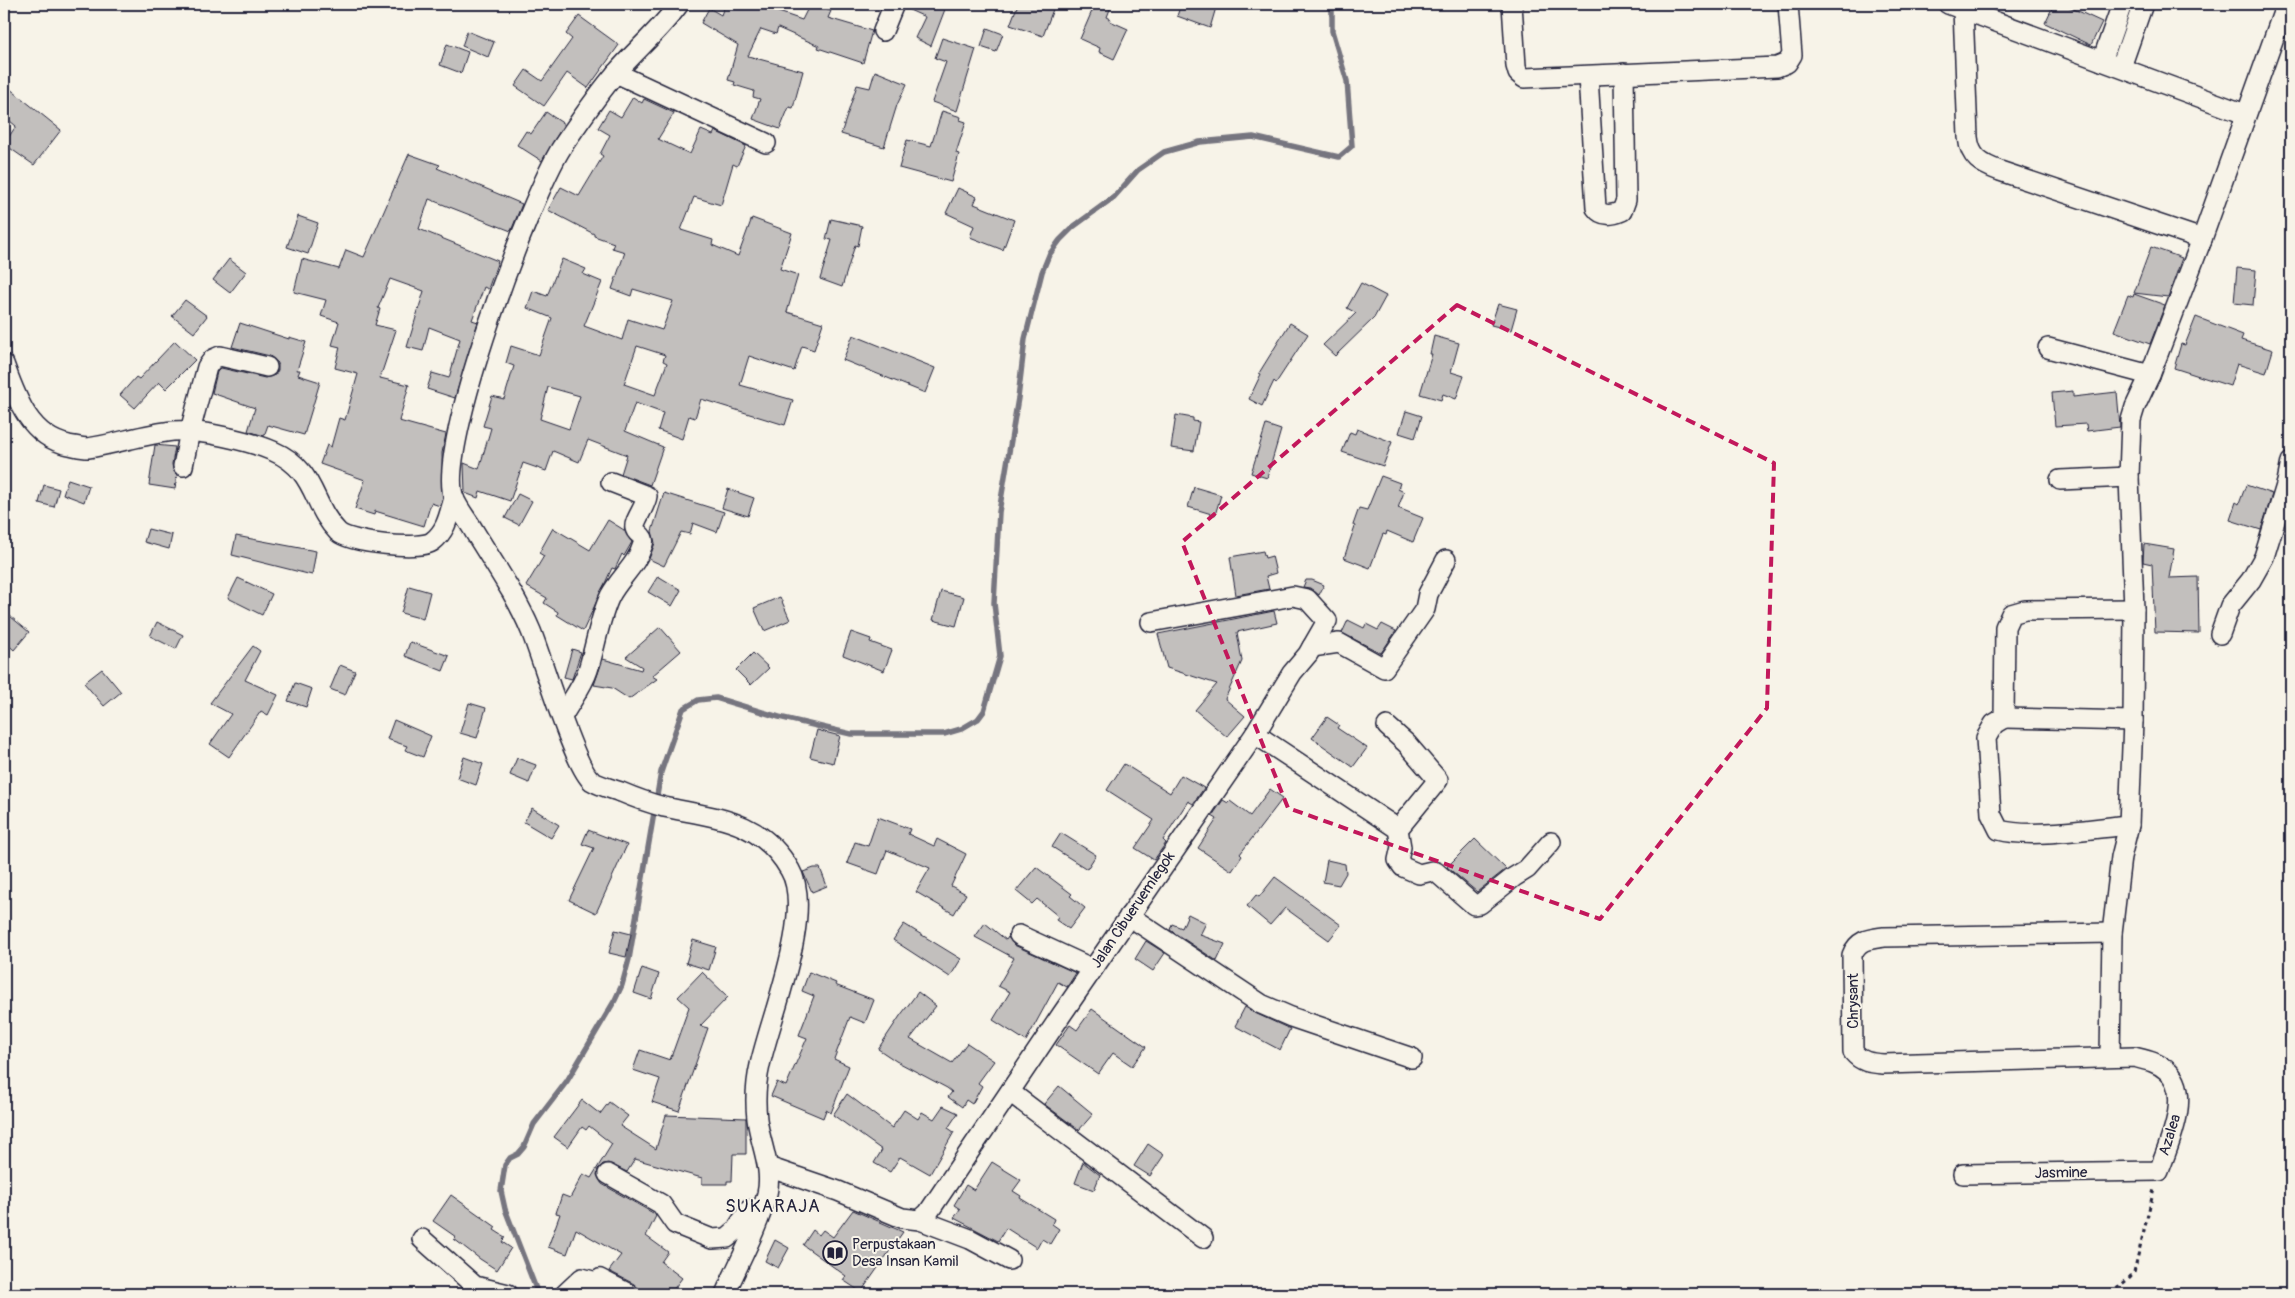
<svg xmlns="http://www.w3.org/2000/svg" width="2295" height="1298" viewBox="0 0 2295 1298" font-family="Pangolin,sans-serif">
  <rect width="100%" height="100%" fill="#f7f3e8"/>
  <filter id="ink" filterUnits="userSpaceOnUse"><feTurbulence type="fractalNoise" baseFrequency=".02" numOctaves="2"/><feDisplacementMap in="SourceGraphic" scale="10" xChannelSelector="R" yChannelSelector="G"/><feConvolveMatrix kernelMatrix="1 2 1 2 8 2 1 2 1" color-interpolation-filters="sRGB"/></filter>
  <g filter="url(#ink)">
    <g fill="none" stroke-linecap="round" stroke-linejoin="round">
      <polyline stroke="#76747f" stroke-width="5.5" points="538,1294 505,1209 501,1191 505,1165 510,1158 518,1154 524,1147 534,1124 567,1081 615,1000 622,985 629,959 661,772 683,709 698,700 716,698 779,717 851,734 944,734 961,729 978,719 984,711 1000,656 994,603 999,512 1018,398 1025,339 1042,272 1049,255 1060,240 1073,227 1114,197 1138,170 1164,152 1200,142 1253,137 1339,157 1352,146 1347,81 1332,31 1332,4"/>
    </g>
    <g fill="#c2bfbd" stroke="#22223b" fill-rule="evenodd">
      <polygon points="725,4 773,4 770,9 802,20 810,4 831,11 828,18 872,31 863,63 818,48 819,46 778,28 776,34 761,29 748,56 803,71 793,108 789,107 780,129 753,119 760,99 753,97 754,91 734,85 735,82 728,80 738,45 701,23 709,8 721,15"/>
      <polygon points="905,4 947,4 931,46 915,38 925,17 905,8"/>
      <polygon points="1018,4 1055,4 1043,36 1010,25"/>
      <polygon points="1095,4 1112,4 1107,17 1111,19 1110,21 1128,29 1114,59 1099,52 1100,48 1080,39"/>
      <polygon points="1181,4 1217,4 1210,28 1177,16"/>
      <polygon points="2054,4 2063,4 2102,22 2091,45 2045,23"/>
      <polygon points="579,16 619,45 588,88 567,73 544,106 515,86 526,70 542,81 572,39 566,34"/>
      <polygon points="987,28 1003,34 996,52 981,47"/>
      <polygon points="467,31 494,42 488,57 462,46"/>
      <polygon points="942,38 976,49 957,111 932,102 946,62 935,58"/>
      <polygon points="447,44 468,52 461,73 440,65"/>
      <polygon points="875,71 907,84 897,105 884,147 841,134 857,85 870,88"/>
      <polygon points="4,84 61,130 34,165 4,144 16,126 4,116"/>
      <path d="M633 97 642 103 644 99 674 113 658 139 690 154 701 130 713 135 715 131 746 146 737 166 733 164 721 205 694 197 681 230 713 240 712 245 738 256 752 218 792 233 780 269 798 275 787 312 823 323 814 350 802 346 794 371 749 356 740 385 793 400 785 425 701 399 695 418 689 416 682 439 658 430 663 413 635 403 625 431 663 447 650 485 621 474 627 455 588 440 579 462 553 451 546 471 523 463 510 501 480 491 478 498 465 493 464 463 479 469 491 428 483 426 492 396 504 399 514 366 506 363 511 346 539 355 552 318 527 308 533 291 547 296 562 259 586 269 583 274 602 282 584 326 622 340 628 319 662 330 673 301 633 289 631 296 612 289 625 252 612 248 614 243 594 236V234L548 210 561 187 579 196 603 156 600 154 610 135 598 128 609 110 621 117ZM637 346 665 355 663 361 667 363 655 395 624 384ZM548 387 580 396 569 429 540 419Z"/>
      <polygon points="942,111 961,117 960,120 966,122 956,153 959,154 951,182 899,168 907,140 931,146"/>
      <polygon points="546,112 564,124 542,161 517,145 526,131 531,134"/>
      <polygon points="409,154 440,165 437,168 522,204 511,231 429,199 419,229 498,261 488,289 484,287 472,320 478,322 455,398 427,389 432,373 449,378 460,339 429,327 423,351 407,347 424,291 390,279 378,308 380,309 375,325 396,330 380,378 409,385 399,421 446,434 442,453 443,497 440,506 431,503 424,526 375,511 374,515 355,509 365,480 320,464 327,445 331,447 339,418 345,420 358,374 335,368 340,347 332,345 339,322 321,316 326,300 294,292 302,259 339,269 346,250 364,257"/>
      <polygon points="958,188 977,197 974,204 1014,220 1003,250 970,237 974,226 946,213"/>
      <polygon points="298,216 318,223 308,254 287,247"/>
      <polygon points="831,219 862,226 858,246 855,245 842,287 820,279 832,240 826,239"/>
      <polygon points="2151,247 2182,258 2168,297 2134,293"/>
      <polygon points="229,259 246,272 230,293 213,280"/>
      <polygon points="2237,268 2256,270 2253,305 2234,303"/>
      <polygon points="1361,283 1386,296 1374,318 1335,356 1323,345 1356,313 1347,308"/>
      <polygon points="2134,294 2165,305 2150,344 2114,331 2128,295 2133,297"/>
      <polygon points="185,300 207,316 194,333 172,316"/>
      <polygon points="1498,304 1517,309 1511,330 1491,325"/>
      <polygon points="2196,317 2243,335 2241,340 2273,350 2266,373 2237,364 2230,386 2174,368 2181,344 2185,345"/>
      <polygon points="240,323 289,339 289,337 306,342 297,370 300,370 298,375 320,382 304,435 268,425 264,436 248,431 255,408 212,393 217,372 221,368 265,378 275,375 278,370 278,363 270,356 232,347"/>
      <polygon points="1290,323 1308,334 1276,383 1274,381 1262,406 1249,399 1261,374 1259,373"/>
      <polygon points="853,335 935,368 925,393 843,360"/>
      <polygon points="1434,336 1459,343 1451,372 1464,376 1456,399 1443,394 1441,400 1420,394 1432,354 1430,354"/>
      <polygon points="175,341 195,360 166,389 159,382 135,408 120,395 136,377 139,379"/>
      <polygon points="2073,391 2073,397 2117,392 2120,427 2087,431 2086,424 2055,426 2052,393"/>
      <polygon points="1406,411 1422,416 1415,438 1399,433"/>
      <polygon points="1176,415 1193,418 1193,421 1199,422 1194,451 1171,448"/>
      <polygon points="1266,425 1281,430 1267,478 1251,473"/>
      <polygon points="1357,429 1392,442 1383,466 1342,452 1350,432 1355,434"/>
      <polygon points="155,445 175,447 172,464 173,470 177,475 175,489 149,485"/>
      <polygon points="1381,476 1400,483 1398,489 1404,492 1398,508 1423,518 1413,542 1387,531 1386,535 1383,534 1370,568 1344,558 1355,526 1353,525 1359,508 1367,510"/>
      <polygon points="68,479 89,486 84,502 63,494"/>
      <polygon points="44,485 59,489 54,507 39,503"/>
      <polygon points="2246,485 2272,494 2261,530 2230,520 2236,502 2239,504"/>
      <polygon points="1194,487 1221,495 1215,515 1188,507"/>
      <polygon points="728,489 754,498 748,516 722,508"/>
      <polygon points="664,493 724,512 717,532 693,523 690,534 681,532 664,566 649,559 655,543 652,531"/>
      <polygon points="518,494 532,501 519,525 505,518"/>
      <polygon points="608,520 624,530 632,542 624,556 622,554 615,569 612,568 583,631 557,615 558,612 544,603 547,598 526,586 544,556 539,553 553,528 590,550"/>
      <polygon points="148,529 172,535 169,549 144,542"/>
      <polygon points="236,536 316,551 312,575 232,555"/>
      <polygon points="2144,544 2174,549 2169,578 2198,577 2199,633 2155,632 2152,564 2143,562"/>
      <polygon points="1263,551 1265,558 1272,556 1276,573 1266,576 1269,589 1236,595 1230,557"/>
      <polygon points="658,576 681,590 672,606 648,592"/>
      <polygon points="238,578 272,594 262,615 228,598"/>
      <polygon points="1306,580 1312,580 1324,585 1319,595 1310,588 1303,587"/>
      <polygon points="409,586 430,592 423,619 401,613"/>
      <polygon points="941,591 964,597 956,626 933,620"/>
      <polygon points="780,597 790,620 764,631 754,608"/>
      <polygon points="4,611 29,632 14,650 4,641"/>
      <polygon points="1274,611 1277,623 1237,632 1242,661 1225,699 1245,716 1227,737 1195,710 1217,684 1167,668 1158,634"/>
      <polygon points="1348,620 1364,628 1366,624 1378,630 1382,624 1396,631 1381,653 1342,633"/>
      <polygon points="157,622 183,635 176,649 150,636"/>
      <polygon points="660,627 681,651 652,676 657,679 629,699 612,688 594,685 603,659 641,670 642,667 626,657"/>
      <polygon points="851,632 871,639 870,642 892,650 884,671 843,655"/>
      <polygon points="410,642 449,656 443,671 405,656"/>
      <polygon points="253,646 260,651 245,680 278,695 268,715 261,711 229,757 210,744 231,714 210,703"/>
      <polygon points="572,649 581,652 572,679 564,677"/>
      <polygon points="753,653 769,668 751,685 736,670"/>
      <polygon points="340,665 355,671 345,695 330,689"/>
      <polygon points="102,669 121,692 104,706 84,683"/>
      <polygon points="295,683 312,689 306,707 288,701"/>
      <polygon points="469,703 486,708 477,738 460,733"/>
      <polygon points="1327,717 1339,725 1337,728 1367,748 1353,767 1312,738"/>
      <polygon points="394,720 431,736 423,757 405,750 407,746 387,739"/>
      <polygon points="817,730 840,736 833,763 810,757"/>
      <polygon points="464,757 483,764 476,785 457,778"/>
      <polygon points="517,758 536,765 529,783 510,775"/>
      <polygon points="1124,764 1170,793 1181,775 1204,788 1193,804 1188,801 1163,840 1166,843 1154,860 1135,848 1154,820 1107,790"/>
      <polygon points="1270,789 1283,798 1240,854 1242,856 1232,871 1198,848 1217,819 1212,816 1223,800 1228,803 1230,801 1250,816"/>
      <polygon points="532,808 559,825 551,838 524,822"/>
      <polygon points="878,817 910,829 908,834 934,846 937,839 966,854 951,886 966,894 954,914 916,892 930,868 887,850 878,874 847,863 855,842 868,846"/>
      <polygon points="588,830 627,845 596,913 569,900 594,848 582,844"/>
      <polygon points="1061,833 1096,855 1087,869 1052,847"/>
      <polygon points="1475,839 1506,869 1477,892 1447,867"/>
      <polygon points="1327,860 1345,864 1346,873 1339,885 1323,882"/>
      <polygon points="1036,867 1072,894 1070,896 1085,908 1069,929 1056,920 1058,916 1037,899 1032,904 1016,891"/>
      <polygon points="814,868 820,868 827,886 812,892 803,872"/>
      <polygon points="1275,877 1341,925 1329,940 1285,908 1270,925 1247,906 1256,895 1259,897"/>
      <polygon points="1188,914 1206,923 1200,935 1225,944 1217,961 1170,930 1172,924 1182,928"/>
      <polygon points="985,923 1006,940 1008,937 1014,945 1076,973 1067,987 1058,982 1026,1041 993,1020 1010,992 998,986 1014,958 975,937"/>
      <polygon points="904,924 961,959 950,977 893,940"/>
      <polygon points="615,930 631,934 626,957 609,953"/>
      <polygon points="693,940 716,947 709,970 686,963"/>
      <polygon points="1146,941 1165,953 1153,971 1135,959"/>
      <polygon points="642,968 659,974 651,999 634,993"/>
      <polygon points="702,972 728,997 700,1026 708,1028 679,1111 652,1102 660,1079 633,1070 640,1050 670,1060 689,1007 678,997"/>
      <polygon points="809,972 836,983 835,985 874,1000 865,1023 850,1017 834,1059 849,1066 831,1113 826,1110 823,1118 771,1096 777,1082 786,1086 807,1038 799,1035 814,996 802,991"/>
      <polygon points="918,992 936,1006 910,1039 952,1063 967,1043 994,1061 978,1083 982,1086 972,1104 966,1100 962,1107 948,1097 952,1092 947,1088 896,1061 878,1049 900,1016"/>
      <polygon points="1245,1007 1257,1014 1290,1029 1280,1050 1235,1026"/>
      <polygon points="1092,1009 1146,1047 1132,1066 1113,1053 1098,1074 1056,1045 1070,1025 1077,1030"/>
      <polygon points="1059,1086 1093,1114 1079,1130 1044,1104"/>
      <polygon points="847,1094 892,1128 904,1110 918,1119 922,1112 934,1119 943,1106 958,1113 948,1128 954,1132 930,1174 900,1157 890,1172 874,1163 882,1150 833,1115"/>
      <polygon points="582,1100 600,1114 609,1102 628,1116 620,1126 656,1149 666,1115 746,1118 746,1154 733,1154 732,1181 727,1181 727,1184 702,1184 702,1178 635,1159 627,1172 608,1163 603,1164 598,1169 597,1175 602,1184 653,1213 656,1216 646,1236 668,1252 661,1262 682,1278 670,1294 645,1294 634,1284 609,1271 621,1255 576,1229 567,1254 548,1247 560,1214 556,1213 562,1195 570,1198 583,1174 591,1178 612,1144 589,1126 586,1130 582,1127 568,1147 554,1137"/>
      <polygon points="1148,1144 1164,1155 1150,1176 1134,1166"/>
      <polygon points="992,1162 1021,1180 1013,1191 1021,1196 1020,1198 1054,1219 1052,1224 1059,1229 1050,1244 1042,1239 1037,1248 1006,1228 998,1241 954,1218 960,1209 954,1205 966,1185 974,1190"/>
      <polygon points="1083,1162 1100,1175 1094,1190 1075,1183"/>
      <polygon points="451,1195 496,1227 494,1230 505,1237 502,1242 511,1248 497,1270 480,1259 454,1239 456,1237 433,1221"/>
      <polygon points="853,1210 903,1232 861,1292 843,1280 846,1276 803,1245 813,1230 819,1235 823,1230 833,1237"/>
      <polygon points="775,1240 789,1248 778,1268 765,1261"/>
    </g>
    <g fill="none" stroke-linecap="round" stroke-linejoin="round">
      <g stroke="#22223b" stroke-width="22">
        <g id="minor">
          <path d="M679 4C661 29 637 49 617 72 597 95 579 122 562 147 531 195 435 449 454 498 458 509 468 520 474 531 494 564 516 595 531 631 542 658 575 769 592 781 600 786 612 789 621 792 635 798 649 803 664 807 716 818 761 819 790 870 815 912 770 1018 760 1065 756 1082 755 1101 757 1119 760 1144 773 1168 767 1194 758 1228 739 1262 725 1294"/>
          <polyline points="1512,4 1516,66 1518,73 1524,78 1777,67 1787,63 1792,55 1788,4"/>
          <polyline points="1948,4 2245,114"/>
          <path d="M1965 4 1963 9 1968 137C1970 158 1981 164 2000 171L2202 239"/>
          <polyline points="883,31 894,4"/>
          <polyline points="2102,61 2122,4"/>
          <polyline points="2121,67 2143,4"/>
          <polyline points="616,73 766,143"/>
          <path d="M1588 76 1596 208C1602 217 1613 215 1622 211L1626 200 1624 73"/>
          <polyline points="2048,348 2150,375"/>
          <path d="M4 364C16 397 29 437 69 445 75 446 82 448 88 448 116 444 144 434 173 431 198 429 250 441 273 451 317 470 311 505 338 532 350 543 421 551 433 541 447 530 449 514 454 498"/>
          <polyline points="183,466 190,431 207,367 213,359 220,356 267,367"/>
          <polyline points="2060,480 2129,477"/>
          <polyline points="2220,634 2230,606 2251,580 2264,557 2287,482 2291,462"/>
          <polyline points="1312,647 1339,643 1384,668 1425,609 1428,594 1446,560"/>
          <path d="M562 717C570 702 583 686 588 670 596 645 599 619 610 596 620 577 637 565 643 544 646 535 636 535 635 528 633 522 646 506 647 496L611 482"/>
          <polyline points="2004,718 2133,721"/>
          <polyline points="1387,726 1407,744 1438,780 1398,829"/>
          <polyline points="1255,734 1398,829 1401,847 1398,860 1403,867 1419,874 1432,871 1436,872 1474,905 1480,904 1514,877 1527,869 1551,842"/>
          <path d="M2129 825C2094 828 2032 839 1999 830L1991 814 1986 738 1994 724 2004 718 2005 627 2011 614 2025 610 2134 609"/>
          <polyline points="1129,916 1261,1004 1291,1017 1412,1058"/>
          <polyline points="1019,935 1093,969"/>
          <polyline points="2110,1057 2112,933 2121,857 2129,825 2133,721 2134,609 2129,477 2131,420 2135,407 2150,375 2202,239 2286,4"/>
          <polyline points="1010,1092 1203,1238"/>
          <polyline points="768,1167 838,1191 902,1218 920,1220 928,1213 1062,1014 1255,734 1292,673 1308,654 1327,621 1307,599 1293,596 1151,622"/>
          <polyline points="608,1174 661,1204 675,1224 712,1239 727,1238 735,1231 749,1210 761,1208"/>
          <path d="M1963 1174 2159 1171C2168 1146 2194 1091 2166 1070 2157 1062 2146 1060 2134 1057L1883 1064C1870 1063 1861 1062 1853 1052L1852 955C1858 939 1870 939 1884 937L2112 933"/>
          <polyline points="920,1220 970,1239 1009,1260"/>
          <polyline points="422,1239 475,1286 508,1294"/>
          <polyline points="565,1294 582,1278 596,1282 600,1279 629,1294"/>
        </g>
      </g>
      <path stroke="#22223b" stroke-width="3" stroke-dasharray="4 4" stroke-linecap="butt" d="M2085 1294C2107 1293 2120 1290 2134 1272L2154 1189"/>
      <use href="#minor" stroke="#f7f3e8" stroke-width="19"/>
    </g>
  </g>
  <path fill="none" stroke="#c2185b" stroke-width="4" stroke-dasharray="10 6" stroke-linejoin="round" d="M1457 305 1774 463 1767 708 1600 919 1288 808 1182 542Z"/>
  <defs>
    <g id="library-ring" transform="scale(1.25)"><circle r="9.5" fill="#f7f3e8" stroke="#22223b" stroke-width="1.5"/><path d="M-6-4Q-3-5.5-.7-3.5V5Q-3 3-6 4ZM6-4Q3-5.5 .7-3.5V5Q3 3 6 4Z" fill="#22223b"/></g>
  </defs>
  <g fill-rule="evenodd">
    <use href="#library-ring" x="835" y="1253"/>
  </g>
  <g text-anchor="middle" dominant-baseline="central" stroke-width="4" stroke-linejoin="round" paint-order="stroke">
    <g font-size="15" fill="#22223b" stroke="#f7f3e8">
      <text transform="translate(1133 910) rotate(-56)">Jalan Cibueruemlegok</text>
      <text transform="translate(1853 1001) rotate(-90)">Chrysant</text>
      <text transform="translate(2170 1135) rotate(-73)">Azalea</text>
      <text transform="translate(2061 1173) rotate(-1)">Jasmine</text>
    </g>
    <g font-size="15" fill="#22223b" stroke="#f7f3e8" text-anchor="start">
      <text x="852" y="1244">Perpustakaan<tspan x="852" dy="17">Desa Insan Kamil</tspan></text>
    </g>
    <g font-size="18" letter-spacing="1" fill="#22223b" stroke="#f7f3e8">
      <text x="773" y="1206">SUKARAJA</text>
    </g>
  </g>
  <rect width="2295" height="1298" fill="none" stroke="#f7f3e8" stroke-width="20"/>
  <rect x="10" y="10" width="2275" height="1278" fill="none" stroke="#22223b" stroke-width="2" filter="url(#ink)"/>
</svg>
